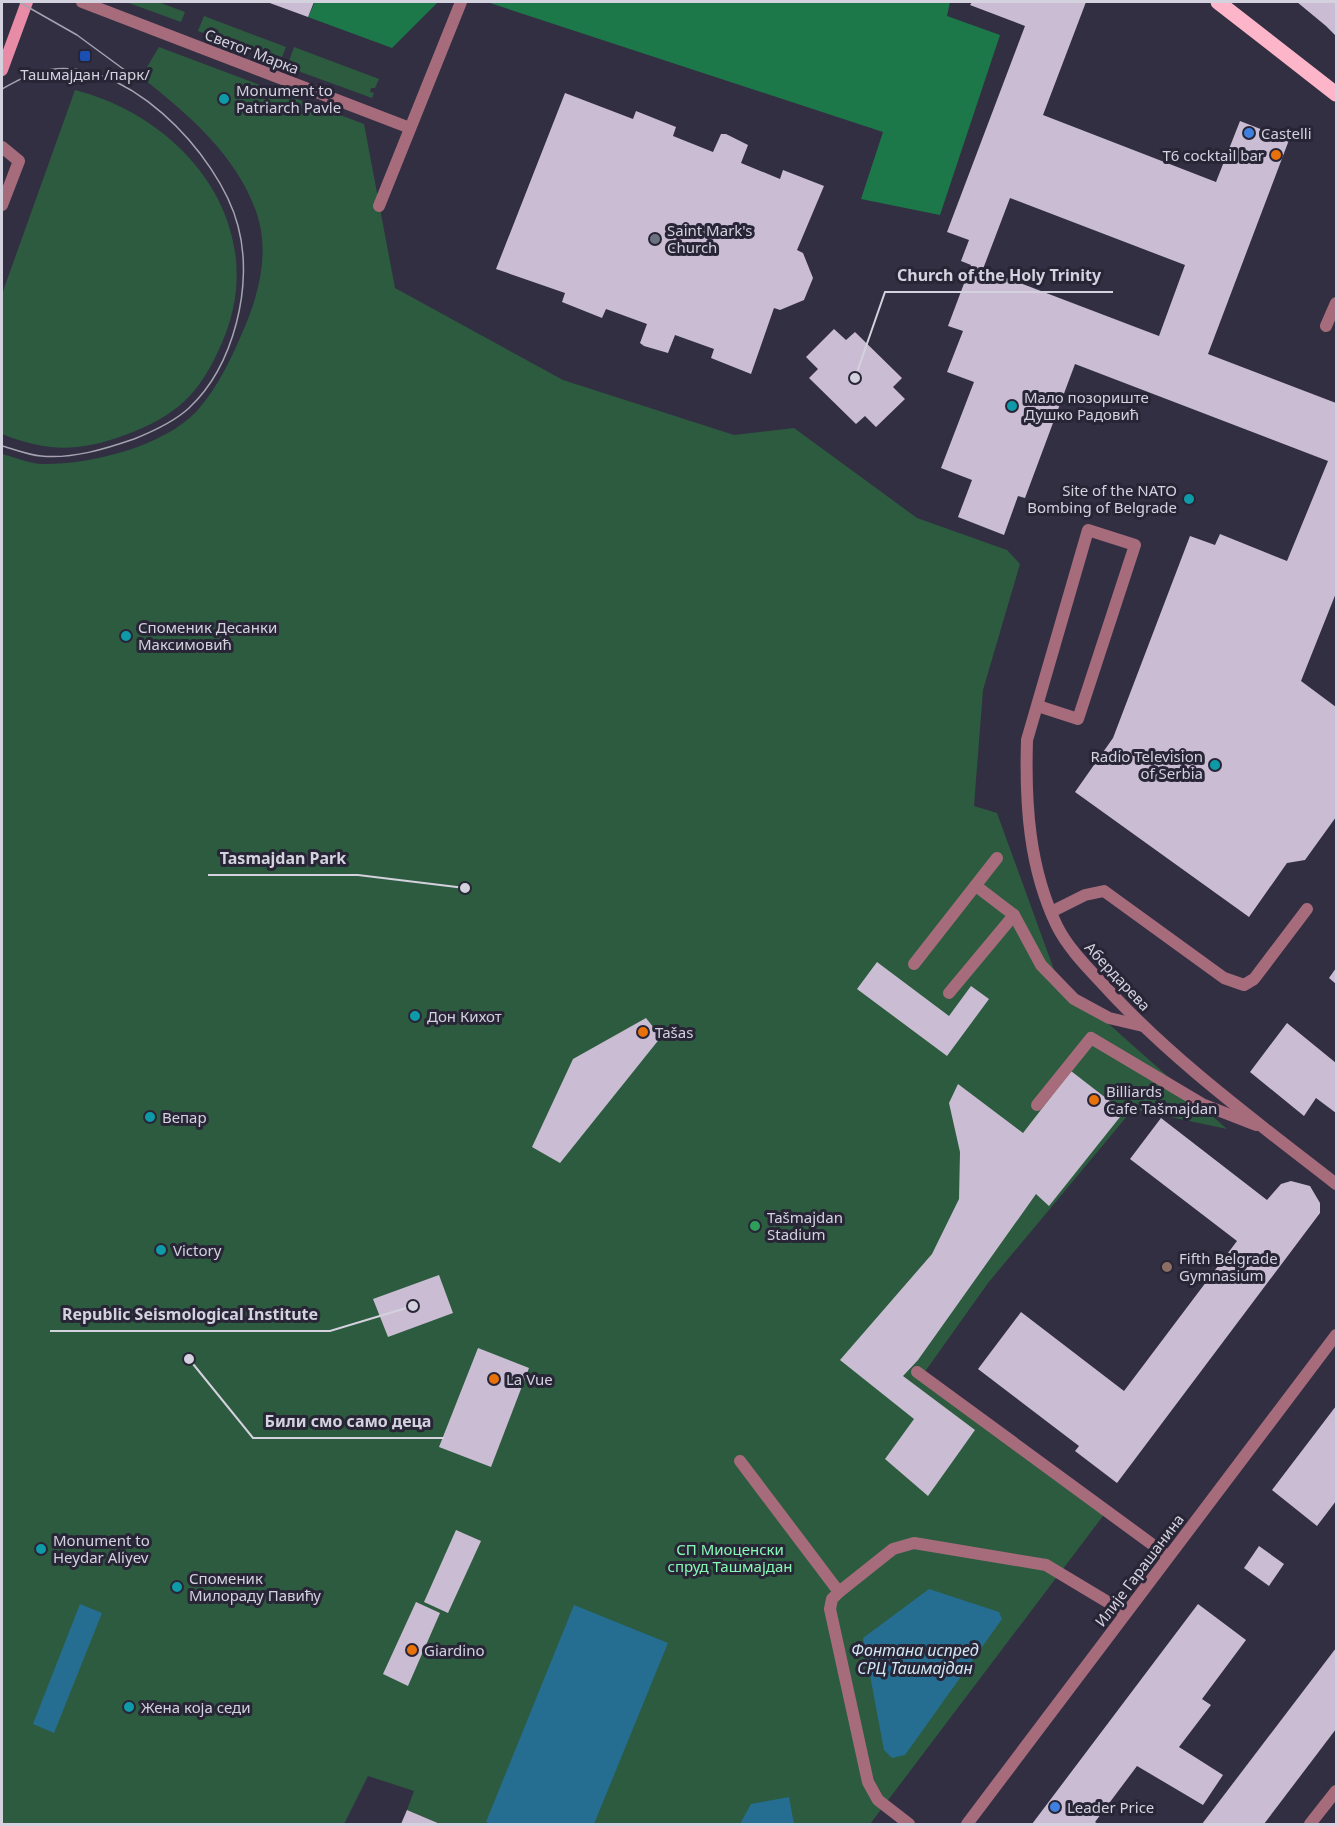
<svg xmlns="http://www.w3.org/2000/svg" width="1338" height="1826" viewBox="0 0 1338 1826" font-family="'Noto Sans',sans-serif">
  <rect width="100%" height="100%" fill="#322f42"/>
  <g fill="#2d5b3f">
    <polygon points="126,2 158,2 185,12 181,22"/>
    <polygon points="204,16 286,47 280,62 198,31"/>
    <path d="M159 47 364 124 395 288 563 380 734 435 794 428 917 518 1007 550 1020 564 983 690 974 806 997 813 1057 978 1227 1129 1133 1109 988 1283 924 1373 1106 1512 870 1824H440L407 1810 414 1791 368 1776 344 1824H2V454C14 457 28 463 41 464 89 465 163 447 197 411 219 386 233 355 246 324 260 290 269 250 257 214 237 155 188 114 141 77Z"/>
    <polygon points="294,47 379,79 375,88 371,88 370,92 374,93 372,98 287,67"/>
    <path d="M75 90C188 119 273 229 221 345 199 395 176 416 125 435 79 452 47 452 2 434V294Z"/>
  </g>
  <g fill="#1d7849">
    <polygon points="315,2 438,2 392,48 308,17"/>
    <polygon points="487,2 950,2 947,16 1000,35 940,215 861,199 883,132"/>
  </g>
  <g fill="#256d91">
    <polygon points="929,1589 999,1612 1002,1619 905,1755 892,1758 884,1750 863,1638"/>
    <polygon points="80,1604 102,1613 54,1733 33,1724"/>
    <polygon points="574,1605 668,1643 594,1824 492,1824 486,1822"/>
    <polygon points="789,1797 794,1824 740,1824 751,1804"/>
  </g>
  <g fill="#cabdd3" fill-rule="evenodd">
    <polygon points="267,2 314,2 308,17"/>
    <path d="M972 2H1086L1043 115 1216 182 1240 121 1289 140 1208 354 1336 403V593L1301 681 1336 707V817L1305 860 1287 863 1249 917 1075 792 1113 738 1190 536 1215 545 1220 534 1287 561 1328 461 1075 364 1025 498 1018 496 1004 535 958 517 972 480 941 468 974 382 947 372 963 331 948 326 971 265 961 261 969 240 947 232 1025 26 970 5ZM1010 198 1185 265 1159 336 983 269Z"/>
    <polygon points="1297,2 1336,2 1336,36 1326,26"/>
    <polygon points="565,93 633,119 636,111 676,127 673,136 713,152 721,134 726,134 748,145 741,163 780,179 783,170 824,186 797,250 803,253 813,278 804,300 780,310 774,308 751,374 711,358 714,349 675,335 668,353 644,346 640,343 647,324 606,309 602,318 562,302 565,293 496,269"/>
    <polygon points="834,329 846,340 855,332 902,378 893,387 905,399 876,427 865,416 856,424 809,378 818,369 806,357"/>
    <polygon points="877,962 949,1016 971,986 989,999 947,1056 857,989"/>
    <polygon points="1336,968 1336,984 1329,978"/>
    <polygon points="646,1018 661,1037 560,1163 532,1147 573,1059"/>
    <polygon points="1287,1023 1336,1063 1336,1113 1316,1098 1304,1116 1250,1072"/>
    <polygon points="1071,1071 1124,1112 1049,1206 1036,1194 918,1360 903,1376 975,1430 928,1496 885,1459 914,1419 840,1360 932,1254 959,1199 960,1152 949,1103 958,1084 1023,1133"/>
    <polygon points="1161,1118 1267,1200 1281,1184 1291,1181 1310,1186 1320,1203 1320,1213 1117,1483 1075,1451 1079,1446 978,1369 1021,1312 1124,1391 1237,1241 1130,1159"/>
    <polygon points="439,1275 453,1313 388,1337 373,1299"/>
    <polygon points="478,1348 529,1368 491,1467 439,1447"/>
    <polygon points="1336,1406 1336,1501 1317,1526 1272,1490"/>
    <polygon points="456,1530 481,1541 448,1613 424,1602"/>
    <polygon points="1259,1546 1284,1564 1269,1586 1244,1568"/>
    <polygon points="416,1602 440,1613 408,1686 383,1674"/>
    <polygon points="1198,1604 1246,1640 1202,1699 1211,1705 1179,1747 1223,1775 1203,1805 1137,1766 1095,1822 1098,1824 1032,1824"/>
    <polygon points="1336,1648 1336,1729 1264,1824 1202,1824"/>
    <polygon points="407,1810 440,1824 401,1824"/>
  </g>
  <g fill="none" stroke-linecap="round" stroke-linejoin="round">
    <g stroke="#a66c7c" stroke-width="12">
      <polyline points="2,147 19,161 2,205"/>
      <polyline points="1326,326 1336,303"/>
      <path d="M1038 706 1078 719 1135 545 1088 530 1027 740C1025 804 1029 868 1057 926 1067 946 1084 964 1099 980 1168 1057 1254 1120 1336 1184"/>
      <polyline points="976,886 1014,915 1041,965 1074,999 1109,1018 1143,1026"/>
      <polyline points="1051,912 1085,895 1104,891 1224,978 1244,985 1254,979 1307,909"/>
      <polyline points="914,964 997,858"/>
      <polyline points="949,993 1014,915"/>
      <polyline points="1037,1105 1091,1038 1202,1104 1256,1125"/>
      <polyline points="917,1372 1168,1556"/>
      <polyline points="740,1461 839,1592"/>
      <polyline points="909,1824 878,1800 868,1782 830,1609 832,1599 839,1592 893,1549 914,1543 1046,1565 1126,1613"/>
      <polyline points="1310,1824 1336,1791"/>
    </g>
    <g stroke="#a66c7c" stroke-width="12">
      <polyline points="82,2 410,128"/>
      <polyline points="379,206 461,2"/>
    </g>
    <polyline stroke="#a66c7c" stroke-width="12" points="967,1824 1336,1335"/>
    <polyline stroke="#e78ba6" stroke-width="12" points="2,70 27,2"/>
    <polyline stroke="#fdb5c9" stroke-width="15" points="1218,2 1336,94"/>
    <g stroke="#a5a3b1" stroke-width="1.5">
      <polyline points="19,2 77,35 126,71"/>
      <path d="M2 89C13 83 26 75 39 72 121 48 220 155 238 226 254 284 234 366 189 408 174 422 154 431 134 439 105 449 73 459 41 456 28 455 14 449 2 446"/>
    </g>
  </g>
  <rect fill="#1a4fb4" stroke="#282537" stroke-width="2" x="79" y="50" width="12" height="12" rx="3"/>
  <g fill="#0f9aa8" stroke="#282537" stroke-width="2">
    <circle cx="224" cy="99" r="6"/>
    <circle cx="1012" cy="406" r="6"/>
    <circle cx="1189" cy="499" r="6"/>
    <circle cx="126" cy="636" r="6"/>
    <circle cx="1215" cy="765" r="6"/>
    <circle cx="415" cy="1016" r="6"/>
    <circle cx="150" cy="1117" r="6"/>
    <circle cx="161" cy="1250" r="6"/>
    <circle cx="41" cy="1549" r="6"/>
    <circle cx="177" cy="1587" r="6"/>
    <circle cx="129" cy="1707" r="6"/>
  </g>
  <g fill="#3f7fe0" stroke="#282537" stroke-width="2">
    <circle cx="1249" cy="133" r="6"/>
    <circle cx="1055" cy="1807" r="6"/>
  </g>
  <g fill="#e8710a" stroke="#282537" stroke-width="2">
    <circle cx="1276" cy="155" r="6"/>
    <circle cx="643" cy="1032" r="6"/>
    <circle cx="1094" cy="1100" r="6"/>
    <circle cx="494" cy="1379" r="6"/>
    <circle cx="412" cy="1650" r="6"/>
  </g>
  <circle fill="#6b7280" stroke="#282537" stroke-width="2" cx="655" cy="239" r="6"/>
  <circle fill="#2e9e5b" stroke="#282537" stroke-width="2" cx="755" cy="1226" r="6"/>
  <circle fill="#8d6e63" stroke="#282537" stroke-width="2" cx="1167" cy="1267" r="6"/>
  <g text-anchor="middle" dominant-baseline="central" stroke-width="6" stroke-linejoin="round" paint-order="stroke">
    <g font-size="15" fill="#d3d2de" stroke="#282537">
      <text transform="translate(252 51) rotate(21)">Светог Марка</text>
      <text transform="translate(1118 976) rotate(47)">Абердарева</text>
      <text transform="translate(1139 1570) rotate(-53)">Илије Гарашанина</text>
    </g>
    <g font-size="15" fill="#d3d2de" stroke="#282537" text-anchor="start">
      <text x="85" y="74" text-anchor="middle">Ташмајдан /парк/</text>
      <text x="236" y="90">Monument to<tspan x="236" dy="17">Patriarch Pavle</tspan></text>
      <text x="1261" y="133">Castelli</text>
      <text x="1264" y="155" text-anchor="end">T6 cocktail bar</text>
      <text x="667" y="230">Saint Mark's<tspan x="667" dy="17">Church</tspan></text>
      <text x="1024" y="397">Мало позориште<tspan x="1024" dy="17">Душко Радовић</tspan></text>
      <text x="1177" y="490" text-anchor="end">Site of the NATO<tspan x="1177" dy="17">Bombing of Belgrade</tspan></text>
      <text x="138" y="627">Споменик Десанки<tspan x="138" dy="17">Максимовић</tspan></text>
      <text x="1203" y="756" text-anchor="end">Radio Television<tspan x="1203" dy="17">of Serbia</tspan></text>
      <text x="427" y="1016">Дон Кихот</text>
      <text x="655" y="1032">Tašas</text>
      <text x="1106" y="1091">Billiards<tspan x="1106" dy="17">Cafe Tašmajdan</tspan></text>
      <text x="162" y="1117">Вепар</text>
      <text x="767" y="1217">Tašmajdan<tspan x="767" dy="17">Stadium</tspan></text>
      <text x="173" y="1250">Victory</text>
      <text x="1179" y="1258">Fifth Belgrade<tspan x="1179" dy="17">Gymnasium</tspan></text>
      <text x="506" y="1379">La Vue</text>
      <text x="53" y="1540">Monument to<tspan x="53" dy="17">Heydar Aliyev</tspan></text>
      <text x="189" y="1578">Споменик<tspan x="189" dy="17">Милораду Павићу</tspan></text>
      <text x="424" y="1650">Giardino</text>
      <text x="141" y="1707">Жена која седи</text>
      <text x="1067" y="1807">Leader Price</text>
    </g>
    <g font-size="15" fill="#87f8b3" stroke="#282537">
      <text x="730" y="1549">СП Миоценски<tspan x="730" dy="17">спруд Ташмајдан</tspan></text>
    </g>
    <g font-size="16" font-style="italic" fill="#d1e7f3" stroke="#282537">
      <text x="915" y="1650">Фонтана испред<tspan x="915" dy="18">СРЦ Ташмајдан</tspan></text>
    </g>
  </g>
  <path fill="none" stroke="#d3d2de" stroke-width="2" d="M855 378L885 292H1113M465 888L358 875H208M413 1306L330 1331H50M189 1359L253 1438H444"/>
  <g fill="#d3d2de" stroke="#282537" stroke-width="2">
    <circle cx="855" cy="378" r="6"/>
    <circle cx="465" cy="888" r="6"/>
    <circle cx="413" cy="1306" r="6"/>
    <circle cx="189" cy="1359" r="6"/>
  </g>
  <g font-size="16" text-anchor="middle" font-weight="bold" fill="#d3d2de" stroke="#282537" stroke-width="6" stroke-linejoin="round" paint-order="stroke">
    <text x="999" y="281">Church of the Holy Trinity</text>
    <text x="283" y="864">Tasmajdan Park</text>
    <text x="190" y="1320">Republic Seismological Institute</text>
    <text x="348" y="1427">Били смо само деца</text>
  </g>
  <rect width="1338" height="1826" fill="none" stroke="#d3d2de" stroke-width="6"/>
</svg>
